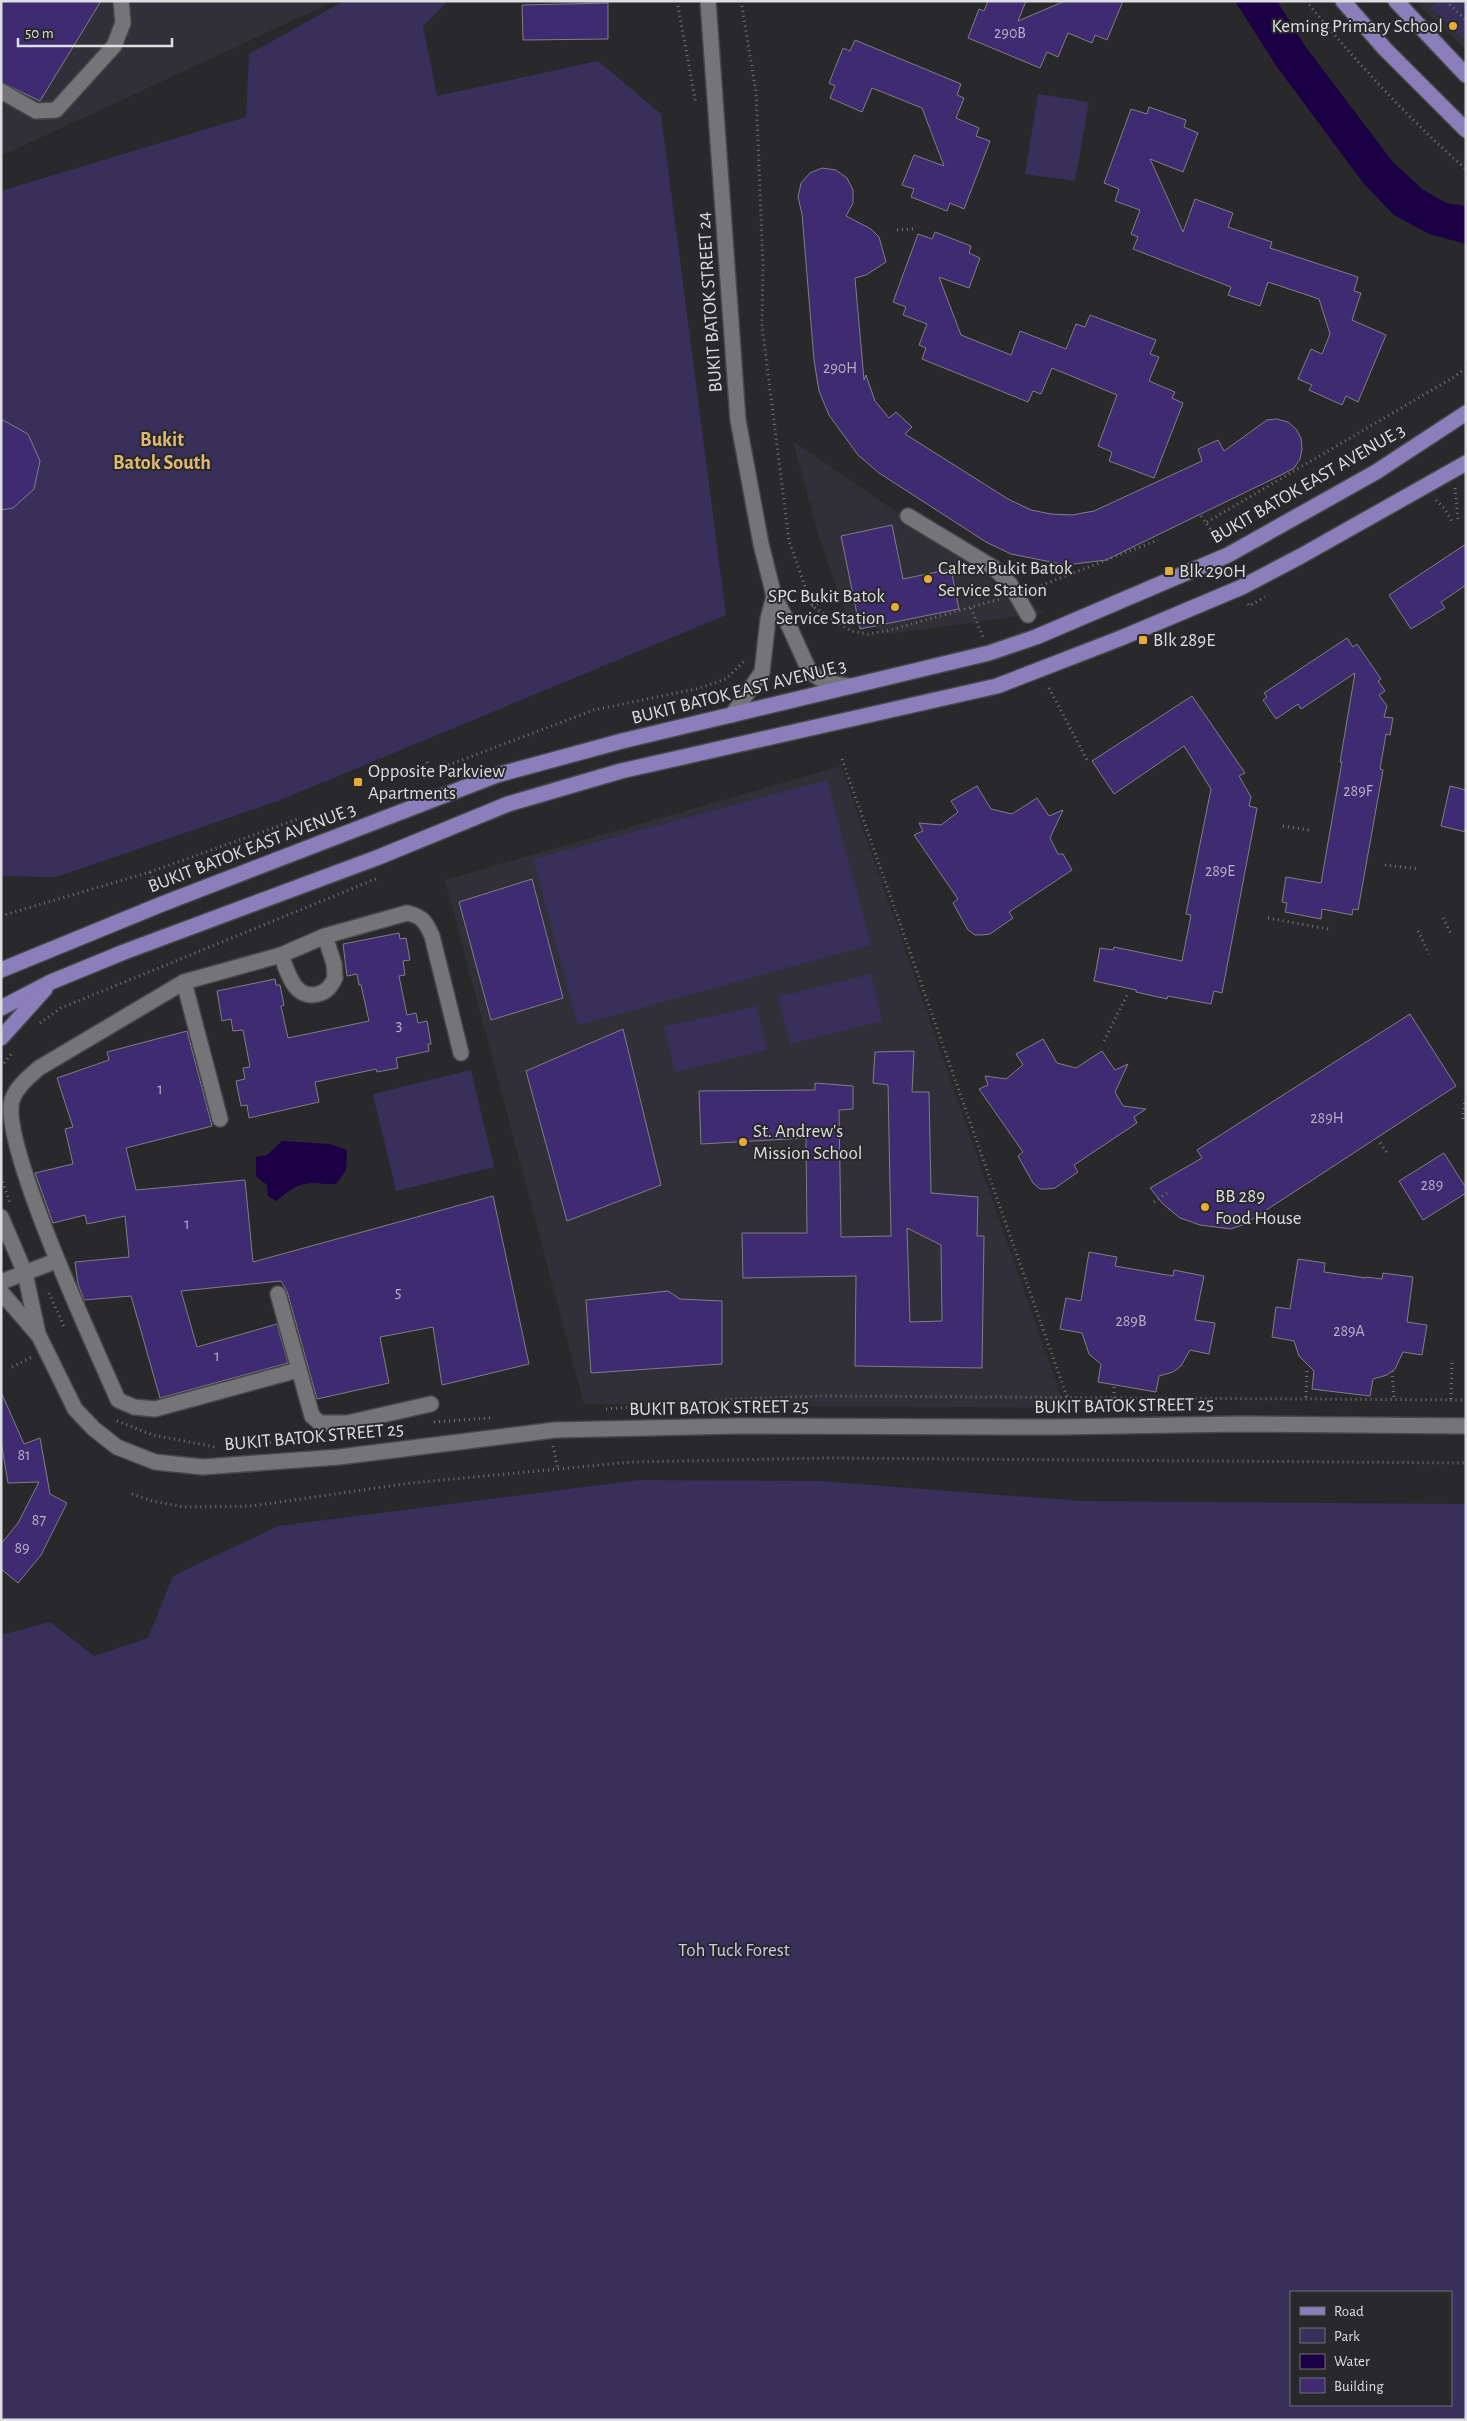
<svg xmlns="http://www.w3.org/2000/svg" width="1467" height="2421" viewBox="0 0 1467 2421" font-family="'Alegreya Sans',sans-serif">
  <rect width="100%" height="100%" fill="#29282b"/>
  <g fill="#313038">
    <polygon points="1,1 335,1 1,156"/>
    <polygon points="1415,1 1466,1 1466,50"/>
    <polygon points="793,441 1044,613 889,634 846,614 819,537"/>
    <polygon points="841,766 1065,1408 584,1404 445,880"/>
  </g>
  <g fill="#382f5a" fill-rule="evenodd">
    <polygon points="344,1 448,1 423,26 437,96 598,61 661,114 726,615 278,801 56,877 1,876 1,191 246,117 249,54"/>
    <polygon points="1437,1 1466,1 1466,41 1431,8"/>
    <polygon points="1038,94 1089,102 1075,181 1025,174"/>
    <polygon points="827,780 871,945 578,1025 533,859"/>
    <polygon points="871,974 882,1021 790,1044 778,997"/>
    <polygon points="757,1006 767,1050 675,1072 664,1027"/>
    <polygon points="471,1070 494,1167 396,1191 373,1094"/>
    <path d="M639 1480 819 1481 1082 1501 1466 1504V2420H1V1635L50 1622 94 1656 148 1638 173 1576 278 1526ZM1451 2292V2405H1291V2292Z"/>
  </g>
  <g fill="#1b0045">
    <polygon points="1235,1 1277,1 1305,46 1392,161 1422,189 1446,203 1466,206 1466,244 1429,234 1394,215 1364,184 1277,67"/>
    <path d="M282 1141 330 1144 347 1150 346 1170 337 1183C328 1186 323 1183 315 1183 298 1182 289 1191 276 1201L268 1196 267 1185 256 1176V1157L267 1155Z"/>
  </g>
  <g fill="#3e2b72" stroke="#7f7e82" fill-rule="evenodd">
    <polygon points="1,1 101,1 40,101 1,82"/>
    <polygon points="988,1 1026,1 1018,21 1065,1 1123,1 1107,40 1095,35 1092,43 1068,33 1058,57 1047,52 1040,68 968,38 979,9 984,11"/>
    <polygon points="608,3 608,39 523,40 522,5"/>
    <polygon points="855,40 961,84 957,95 964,98 956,118 979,128 976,136 990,141 964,209 950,203 947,211 911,197 914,189 902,185 914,155 944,166 922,108 872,88 862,112 830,98 835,86 829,83 843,48 850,51"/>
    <polygon points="1149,107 1186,120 1184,127 1198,133 1183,172 1150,159 1183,232 1195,199 1233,213 1228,227 1272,242 1270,248 1358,277 1354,291 1361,293 1352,320 1386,335 1358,402 1346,396 1342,405 1309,390 1312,385 1298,379 1311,349 1322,354 1330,334 1319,299 1268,282 1260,306 1228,295 1231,287 1133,249 1138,237 1131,234 1140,210 1115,201 1119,189 1104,183 1131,109 1147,114"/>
    <polygon points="822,168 836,170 847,178 853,190 853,203 846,216 871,229 879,237 886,262 866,275 855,278 864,380 866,375 875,401 889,418 896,412 912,427 905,434 1008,499 1031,510 1051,514 1072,515 1094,511 1202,461 1198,449 1218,440 1224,451 1267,420 1277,419 1288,422 1296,429 1301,438 1302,449 1300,459 1294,468 1283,474 1106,560 1066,565 1011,554 986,542 879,473 858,455 829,415 819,391 814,360 802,214 798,197 801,183 810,173"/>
    <polygon points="935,232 971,246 969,253 980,258 969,288 939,277 961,335 1011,355 1020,331 1066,349 1076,324 1085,327 1090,315 1156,340 1150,354 1159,357 1149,381 1175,392 1172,398 1183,403 1154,478 1109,461 1112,452 1098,446 1117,395 1052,368 1041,394 1033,391 1028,402 922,359 926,348 919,345 927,324 903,315 906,307 893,302 918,234 932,239"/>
    <polygon points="1,419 28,434 40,461 34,489 13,508 1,510"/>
    <polygon points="892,525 903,579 951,569 959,609 860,629 841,536"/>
    <polygon points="1466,544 1466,585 1441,602 1445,608 1411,629 1389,595"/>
    <polygon points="1347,638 1353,647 1357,644 1381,679 1378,681 1385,691 1379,695 1387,706 1384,717 1393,718 1390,735 1386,734 1380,769 1383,770 1358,910 1353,909 1352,915 1322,909 1321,919 1285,912 1287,903 1282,902 1286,877 1321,883 1342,762 1340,762 1355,673 1301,709 1298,704 1276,719 1263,700 1267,697 1264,693"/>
    <polygon points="1192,696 1245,773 1239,776 1251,797 1249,806 1257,808 1222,993 1214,991 1211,1004 1168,996 1167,999 1136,992 1136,990 1094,981 1100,948 1113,950 1114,947 1182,961 1191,915 1186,914 1211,789 1184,746 1114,794 1092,761"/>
    <polygon points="977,786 991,809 1012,814 1037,798 1049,816 1063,810 1050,838 1058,854 1063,854 1072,870 1009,912 1013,918 990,934 982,935 975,935 968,930 953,903 958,899 914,835 923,831 919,823 941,825 958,812 951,801"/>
    <polygon points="1450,786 1466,790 1466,832 1441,826"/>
    <polygon points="532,879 563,998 491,1020 459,902"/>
    <polygon points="399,933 400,939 406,938 410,960 403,961 405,975 399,976 407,1015 416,1013 418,1023 427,1021 431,1044 428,1044 429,1051 396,1058 398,1068 377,1072 376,1069 315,1082 319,1102 249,1118 247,1105 241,1106 236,1081 245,1079 243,1068 250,1067 243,1030 233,1031 231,1019 222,1021 217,991 275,979 276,985 280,985 284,1005 281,1006 288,1038 369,1021 361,985 359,985 357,974 347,976 343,944"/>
    <polygon points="1410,1014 1456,1086 1245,1224 1231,1229 1200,1225 1180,1218 1163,1204 1150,1188 1202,1158 1197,1150"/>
    <polygon points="623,1029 661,1185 567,1221 526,1071"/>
    <polygon points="187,1031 212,1126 126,1148 136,1190 245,1180 253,1262 493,1196 529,1364 442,1385 433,1327 380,1337 389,1383 317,1399 287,1291 281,1281 181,1291 197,1347 277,1324 288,1363 160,1398 131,1296 84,1300 78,1284 75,1262 129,1257 125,1216 87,1224 85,1215 53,1223 35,1173 73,1164 65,1129 73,1127 57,1078 109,1060 107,1052"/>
    <polygon points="1043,1039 1057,1063 1076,1068 1102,1051 1115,1070 1128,1064 1115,1092 1123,1106 1146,1109 1134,1117 1137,1123 1074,1165 1078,1172 1055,1188 1047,1189 1040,1189 1033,1183 1018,1156 1023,1152 979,1089 988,1085 985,1076 1006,1079 1023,1065 1016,1054"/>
    <path d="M914 1051 912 1092H929L931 1193 978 1197 977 1236H984L982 1368 855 1366 856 1276 743 1278 742 1233H807L806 1138 701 1144 699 1091 815 1090V1083L853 1086V1109L839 1110 841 1237 891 1236 888 1085 873 1083 875 1052ZM907 1228 941 1245 942 1321 910 1322Z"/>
    <polygon points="1444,1153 1466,1188 1466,1193 1423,1220 1399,1181"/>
    <polygon points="1089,1252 1117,1257 1115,1266 1173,1276 1174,1270 1204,1276 1195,1320 1215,1323 1209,1354 1190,1350 1181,1366 1173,1372 1159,1376 1156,1392 1098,1382 1101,1364 1089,1354 1082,1333 1060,1329 1066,1298 1081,1301"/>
    <polygon points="1298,1259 1325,1263 1324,1272 1366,1278 1366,1277 1382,1279 1383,1273 1413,1277 1407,1322 1427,1325 1422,1355 1403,1352 1395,1369 1387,1375 1373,1379 1370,1396 1312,1389 1314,1371 1299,1356 1294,1341 1272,1337 1276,1307 1290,1309"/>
    <polygon points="668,1291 680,1299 722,1301 722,1364 591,1373 586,1300"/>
    <polygon points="1,1392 24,1444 40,1438 50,1494 67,1503 41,1555 18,1583 1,1569 1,1544 18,1523 39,1482 8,1483 1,1441"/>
  </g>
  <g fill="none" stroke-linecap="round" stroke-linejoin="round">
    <g stroke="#474649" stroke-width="18">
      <g id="minor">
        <path d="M708 1 738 420 761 544 774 596 784 615 808 668C818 682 833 684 849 686"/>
        <polyline points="1,91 36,111 56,110 114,46 123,23 121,1"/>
        <polyline points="908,516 994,568 1010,584 1028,615"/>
        <polyline points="732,715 762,672 768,619 774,596"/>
        <path d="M281 955C288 973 294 1000 318 994 327 992 331 986 335 978L334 964 325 936"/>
        <polyline points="184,982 220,1119"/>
        <polyline points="1,1217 25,1273 38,1334"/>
        <polyline points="1,1282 56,1261"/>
        <polyline points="1,1292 39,1336 75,1409 94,1429 117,1447 155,1462 203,1467 339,1457 555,1430 737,1426 1055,1427 1240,1424 1466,1426"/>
        <polyline points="278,1294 312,1416 320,1423 347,1423 431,1404"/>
        <path d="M298 1370 155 1409 134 1407 118 1400C96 1349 0 1144 12 1100 17 1086 29 1077 39 1068L184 982 281 955 325 936 407 913C422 916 426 922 432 936L461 1053"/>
      </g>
    </g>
    <g stroke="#474649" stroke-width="18">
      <g id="major">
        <polyline points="1343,1 1385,49 1466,130"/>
        <polyline points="1396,1 1466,75"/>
        <polyline points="1,970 162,904 497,775 622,741 989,653 1036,637 1228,555 1376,472 1466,413"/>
        <polyline points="1,1008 51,982 124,952 379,857 508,804 621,771 997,686 1121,638 1242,587 1301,556 1466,463"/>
        <polyline points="1,1038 45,989"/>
      </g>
    </g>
    <g stroke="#757577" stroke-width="3" stroke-dasharray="1 4" stroke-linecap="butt">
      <polyline points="677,1 696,104"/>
      <polyline points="741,1 756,92 763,265 762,326 789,541 812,606 851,631 868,634 887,631 1000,599"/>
      <path d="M1306 1C1356 61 1407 118 1466 169"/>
      <polyline points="1446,1 1466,20"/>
      <polyline points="897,230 913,229"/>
      <polyline points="1455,488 1458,519"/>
      <polyline points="1436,500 1444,508 1453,523"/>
      <polyline points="1201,516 1218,540"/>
      <polyline points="1207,522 1454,377 1466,368"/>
      <polyline points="1032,589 1158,540"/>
      <polyline points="1248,604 1249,606 1265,597"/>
      <polyline points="812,606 833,597"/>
      <polyline points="971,608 983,637"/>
      <polyline points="1049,688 1087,760"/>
      <polyline points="842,759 1067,1397"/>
      <polyline points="427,762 430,772 594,710 696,689 726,679 744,661"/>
      <polyline points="1283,826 1309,830"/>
      <polyline points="1385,865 1418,869"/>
      <polyline points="150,872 156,888"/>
      <polyline points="1,916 150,872 298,819"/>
      <polyline points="1268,918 1328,929"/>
      <polyline points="1443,918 1451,934"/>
      <polyline points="1418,931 1429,954"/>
      <polyline points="40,1023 61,1008 378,878"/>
      <polyline points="1104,1041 1127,995"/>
      <polyline points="1,1067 12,1053"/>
      <polyline points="1463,1119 1465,1099"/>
      <polyline points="1380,1143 1388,1154"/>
      <polyline points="1,1177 10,1203"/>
      <polyline points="1154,1202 1167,1193"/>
      <polyline points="49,1293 65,1329"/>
      <polyline points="12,1367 32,1357"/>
      <polyline points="1392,1371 1394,1399"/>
      <polyline points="1306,1397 1307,1371"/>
      <polyline points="1451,1399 1452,1361"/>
      <polyline points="1114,1408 1114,1387"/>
      <polyline points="606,1409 737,1399 824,1396 1466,1400"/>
      <polyline points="117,1421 153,1435 215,1447"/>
      <polyline points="434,1422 490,1418"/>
      <polyline points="265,1443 309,1437"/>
      <polyline points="553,1446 558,1469"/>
      <polyline points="132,1494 152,1501 184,1507 252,1506 411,1483 632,1462 828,1458 1466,1463"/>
    </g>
    <use href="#minor" stroke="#757578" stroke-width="15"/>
    <use href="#major" stroke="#8a7ebb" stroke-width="15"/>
  </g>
  <g fill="#e6ac36" stroke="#29282b" stroke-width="2">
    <circle cx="1453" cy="26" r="5"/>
    <rect x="1164" y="566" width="10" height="10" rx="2.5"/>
    <circle cx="928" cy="579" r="5"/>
    <circle cx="895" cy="607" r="5"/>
    <rect x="1138" y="635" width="10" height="10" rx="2.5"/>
    <rect x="353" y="777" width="10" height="10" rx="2.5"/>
    <circle cx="743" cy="1142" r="5"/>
    <circle cx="1205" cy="1207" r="5"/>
  </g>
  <g text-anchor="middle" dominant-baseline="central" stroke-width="4" stroke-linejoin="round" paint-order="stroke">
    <g font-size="16" fill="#b6b1c4">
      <text x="1010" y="33">290B</text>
      <text x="840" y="368">290H</text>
      <text x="1358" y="791">289F</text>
      <text x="1220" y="871">289E</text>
      <text x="399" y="1025">3</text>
      <text x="160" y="1089">1</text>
      <text x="1327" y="1118">289H</text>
      <text x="1432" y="1185">289</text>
      <text x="187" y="1224">1</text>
      <text x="398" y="1292">5</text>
      <text x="1131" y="1321">289B</text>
      <text x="1349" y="1331">289A</text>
      <text x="217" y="1356">1</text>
      <text x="24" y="1455">81</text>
      <text x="39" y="1520">87</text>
      <text x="22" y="1548">89</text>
    </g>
    <g font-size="19" fill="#dedee0" stroke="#29282b" text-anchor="start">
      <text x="1443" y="26" text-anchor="end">Keming Primary School</text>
      <text x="938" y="568">Caltex Bukit Batok<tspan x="938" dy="22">Service Station</tspan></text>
      <text x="1179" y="571">Blk 290H</text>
      <text x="885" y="596" text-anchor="end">SPC Bukit Batok<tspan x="885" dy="22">Service Station</tspan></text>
      <text x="1153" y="640">Blk 289E</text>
      <text x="368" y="771">Opposite Parkview<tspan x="368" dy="22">Apartments</tspan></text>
      <text x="753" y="1131">St. Andrew's<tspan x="753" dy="22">Mission School</tspan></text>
      <text x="1215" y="1196">BB 289<tspan x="1215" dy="22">Food House</tspan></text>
    </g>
    <g font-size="19" fill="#dedee0" stroke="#29282b">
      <text transform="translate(710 302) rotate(-94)">BUKIT BATOK STREET 24</text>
      <text transform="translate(1308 484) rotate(-30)">BUKIT BATOK EAST AVENUE 3</text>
      <text transform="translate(739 692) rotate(-14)">BUKIT BATOK EAST AVENUE 3</text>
      <text transform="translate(252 848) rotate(-21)">BUKIT BATOK EAST AVENUE 3</text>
      <text transform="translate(1124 1406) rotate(-1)">BUKIT BATOK STREET 25</text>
      <text transform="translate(719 1408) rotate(-1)">BUKIT BATOK STREET 25</text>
      <text transform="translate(314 1437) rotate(-5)">BUKIT BATOK STREET 25</text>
    </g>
    <g font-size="19" fill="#cdc7f2" stroke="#29282b">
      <text x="734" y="1950">Toh Tuck Forest</text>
    </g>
    <g font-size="20" font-weight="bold" fill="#e0b872" stroke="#29282b">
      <text x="162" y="440">Bukit<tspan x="162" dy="23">Batok South</tspan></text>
    </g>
  </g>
  <rect width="1467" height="2421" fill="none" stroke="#dedee0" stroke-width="5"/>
  <rect x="1290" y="2291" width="162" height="115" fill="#29282b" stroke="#717173"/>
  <rect x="1300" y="2307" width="25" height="8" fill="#8a7ebb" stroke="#717173"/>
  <text x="1334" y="2316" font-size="15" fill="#dedee0">Road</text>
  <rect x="1300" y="2328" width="25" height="15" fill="#382f5a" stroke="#717173"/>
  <text x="1334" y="2341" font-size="15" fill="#dedee0">Park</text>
  <rect x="1300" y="2354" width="25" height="15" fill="#1b0045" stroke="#717173"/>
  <text x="1334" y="2366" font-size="15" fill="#dedee0">Water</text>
  <rect x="1300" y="2378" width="25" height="15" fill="#3e2b72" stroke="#717173"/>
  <text x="1334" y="2391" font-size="15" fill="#dedee0">Building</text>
  <path d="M18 38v8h154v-8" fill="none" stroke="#dedee0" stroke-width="2.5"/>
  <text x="25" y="38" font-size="15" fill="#dedee0" stroke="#29282b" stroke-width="4" paint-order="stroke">50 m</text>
</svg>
